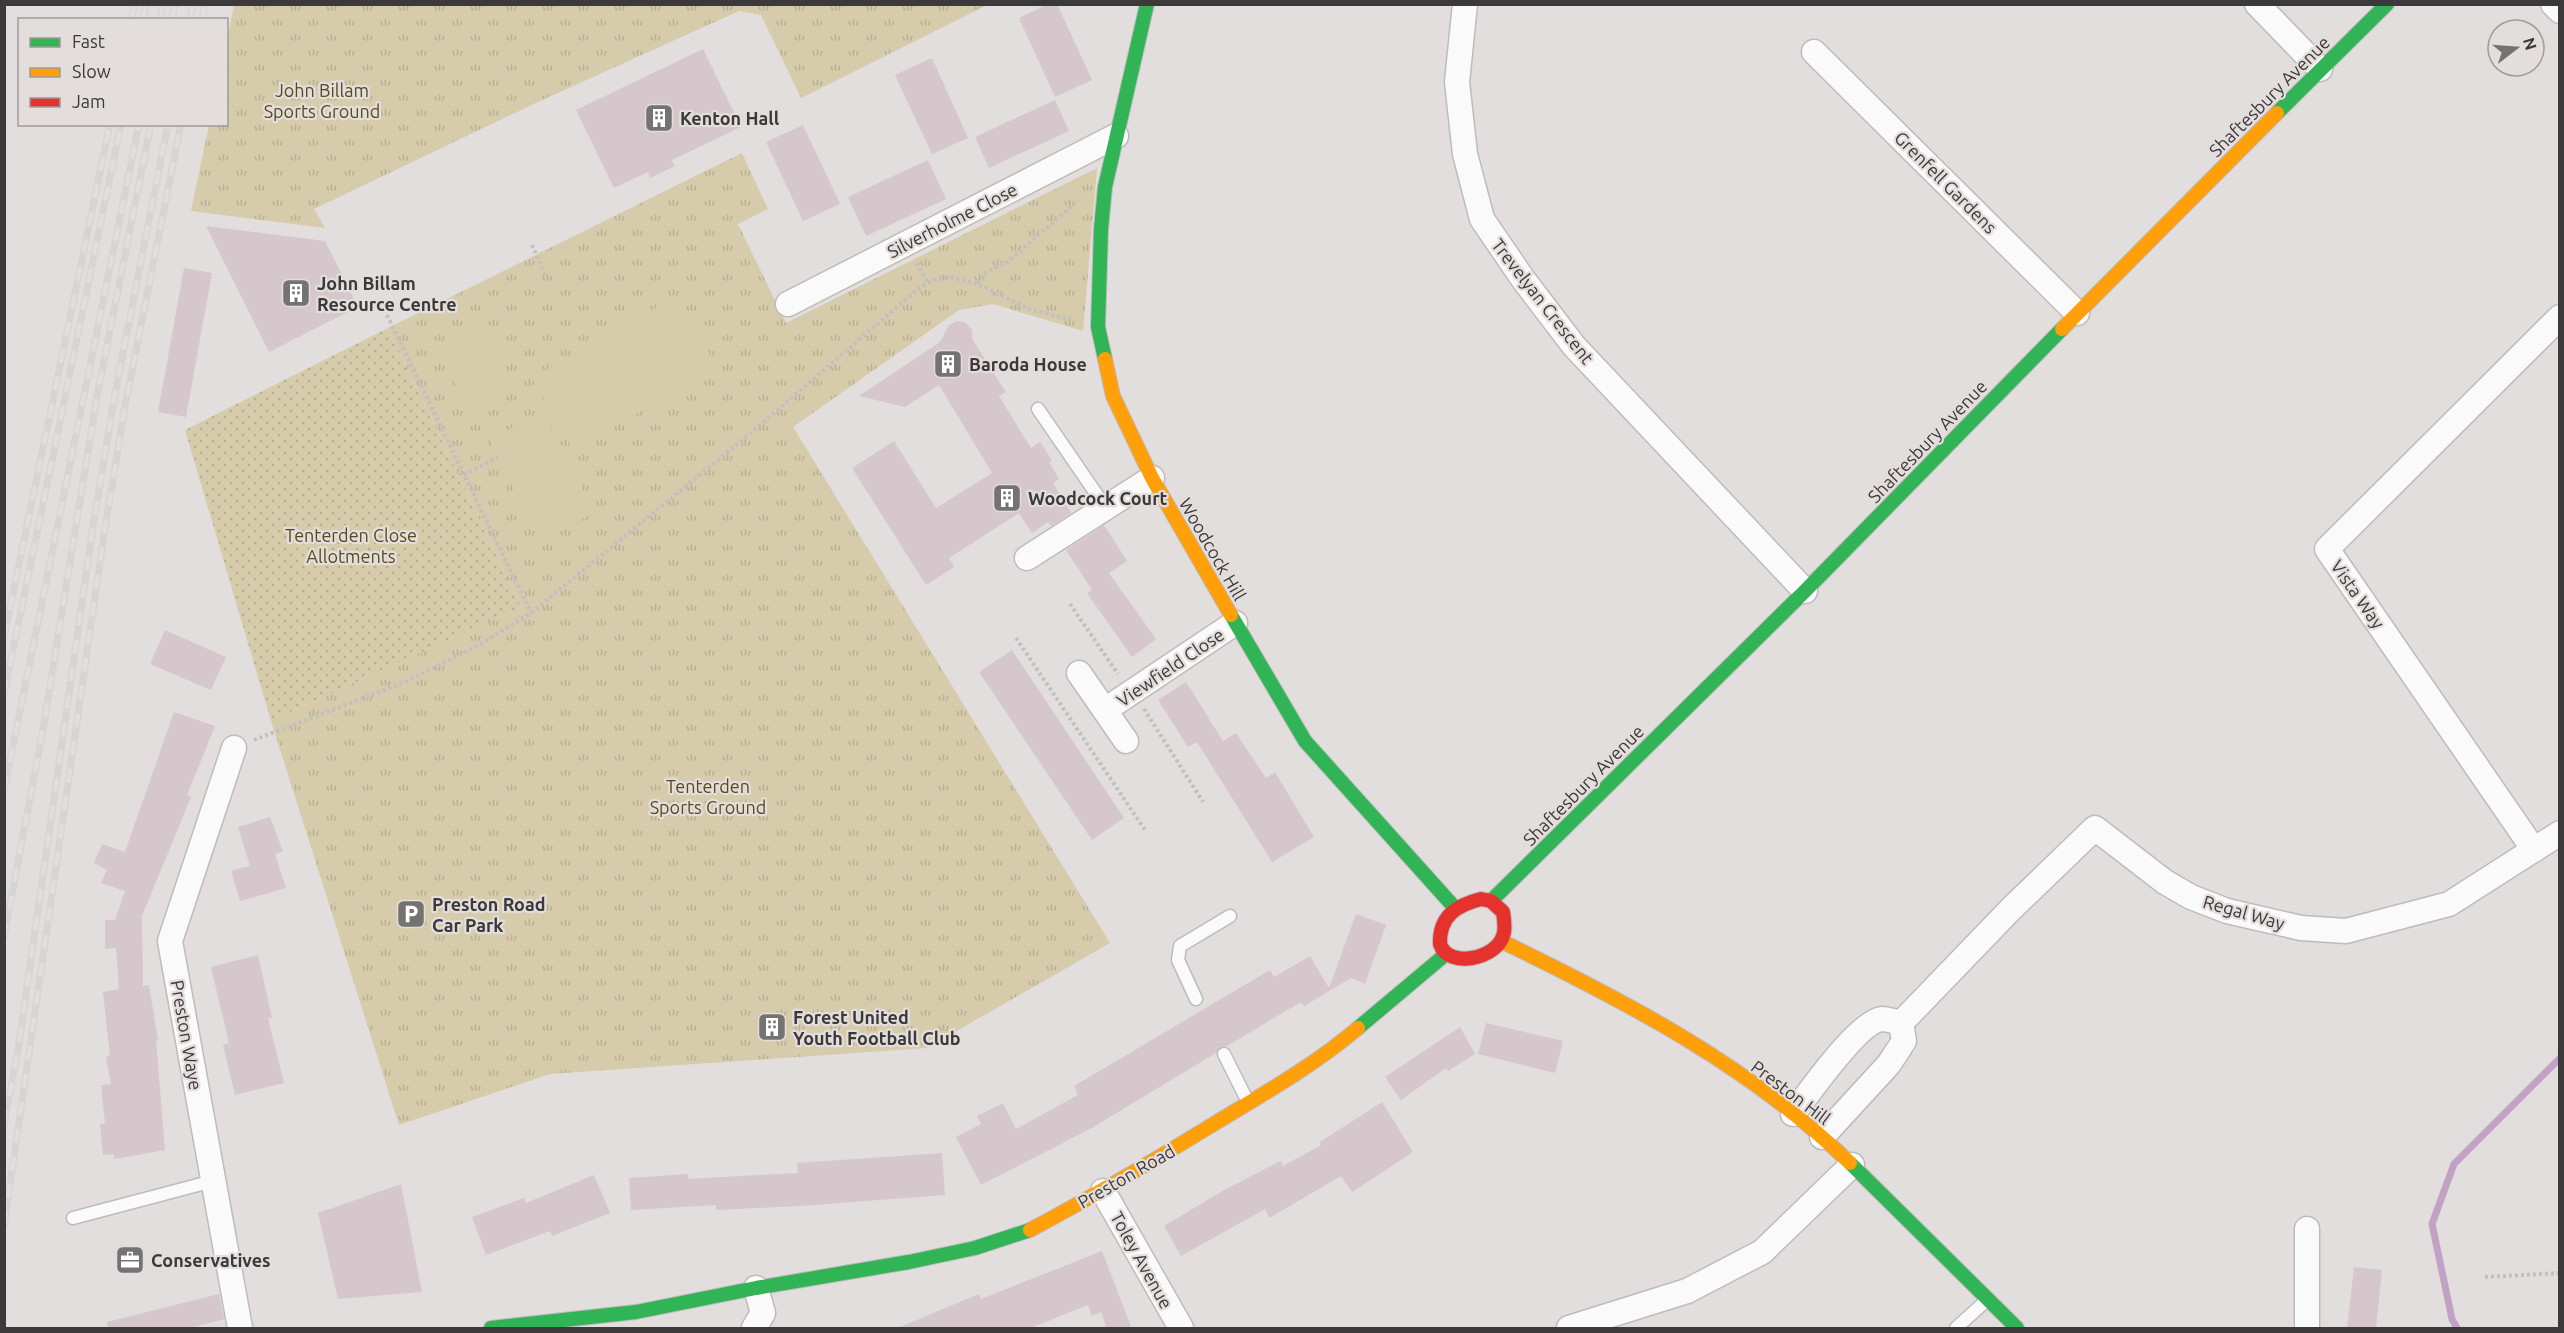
<svg xmlns="http://www.w3.org/2000/svg" width="2564" height="1333" viewBox="0 0 2564 1333" font-family="Ubuntu,sans-serif">
  <defs>
    <pattern id="grass-dots" width="8" height="8" patternUnits="userSpaceOnUse" patternTransform="scale(1.5)"><rect width="8" height="8" fill="#d6cbaa"/><path d="M2 2h.1M6 6h.1" fill="none" stroke="#b9af93" stroke-width="1.8" stroke-linecap="round"/></pattern>
    <pattern id="park-tufts" width="24" height="20" patternUnits="userSpaceOnUse" patternTransform="scale(1.5)"><rect width="24" height="20" fill="#d6cbaa"/><path d="M3 7l-1-3M5 7V3M7 7l1-3M15 17l-1-3M17 17v-4M19 17l1-3" fill="none" stroke="#b9af93"/></pattern>
  </defs>
  <rect width="100%" height="100%" fill="#e2dedd"/>
  <polygon fill="url(#grass-dots)" points="388,328 521,607 271,721 185,430"/>
  <g fill="url(#park-tufts)">
    <polygon points="234,5 987,5 801,98 761,15 739,11 540,101 314,209 325,228 191,211 209,125 226,124 227,40"/>
    <polygon points="742,153 768,209 738,224 786,323 1097,168 1083,331 993,304 959,310 793,427 1110,943 927,1048 550,1074 399,1125 271,721 521,607 388,328"/>
  </g>
  <g fill="#d6cbaa">
    <polygon points="676,296 717,368 573,450 532,378"/>
    <polygon points="486,325 516,390 468,412 438,348"/>
    <polygon points="544,412 594,513 539,540 489,439"/>
  </g>
  <g fill="none" stroke-linecap="round" stroke-linejoin="round">
    <polyline stroke="#c2a2c4" stroke-width="7" points="2457,1328 2452,1319 2432,1224 2454,1164 2560,1058"/>
  </g>
  <g fill="#d5c7cb">
    <polygon points="1048,4 1057,4 1092,80 1055,97 1019,18"/>
    <polygon points="703,49 741,127 672,160 675,166 650,178 648,172 614,188 576,110"/>
    <polygon points="932,58 968,138 932,154 895,75"/>
    <polygon points="1055,100 1069,131 989,168 975,137"/>
    <polygon points="803,125 840,204 803,221 766,142"/>
    <polygon points="928,160 946,199 866,236 848,197"/>
    <polygon points="206,226 325,241 358,307 269,352"/>
    <polygon points="184,268 212,273 186,417 158,412"/>
    <polygon points="957,321 966,323 972,330 972,339 1006,392 999,396 1031,448 1040,442 1052,460 1049,462 1059,479 1053,483 1071,513 1051,526 1048,522 1032,533 1019,513 949,558 954,567 926,585 852,468 894,441 936,508 992,473 939,385 905,407 859,396 940,342 949,325"/>
    <polygon points="1104,525 1127,561 1109,573 1156,639 1132,657 1087,593 1092,590 1066,550"/>
    <polygon points="165,630 226,657 211,690 150,664"/>
    <polygon points="1012,650 1124,818 1092,840 979,672"/>
    <polygon points="1186,682 1223,741 1236,733 1266,778 1275,772 1314,837 1272,862 1197,742 1188,747 1158,700"/>
    <polygon points="174,712 215,726 187,795 191,797 142,916 143,986 149,985 158,1040 156,1040 165,1150 114,1159 114,1154 103,1155 100,1124 105,1123 101,1085 111,1084 106,1057 110,1056 103,992 119,989 116,948 105,949 105,920 115,920 125,891 101,883 107,870 94,863 102,844 125,852"/>
    <polygon points="270,817 283,851 275,854 286,888 240,901 231,871 250,866 238,827"/>
    <polygon points="1356,914 1386,925 1365,984 1351,978 1304,1006 1301,1002 1227,1046 1220,1047 1216,1053 1090,1129 981,1185 956,1137 981,1124 977,1116 1003,1103 1016,1129 1078,1095 1074,1086 1270,970 1274,977 1310,956 1329,988"/>
    <polygon points="258,955 272,1018 268,1018 284,1083 235,1095 223,1045 229,1043 211,967"/>
    <polygon points="1486,1023 1563,1041 1555,1073 1478,1054"/>
    <polygon points="1460,1027 1475,1054 1448,1071 1446,1068 1401,1100 1385,1077"/>
    <polygon points="1382,1102 1413,1152 1352,1192 1341,1176 1269,1218 1265,1209 1181,1256 1164,1226 1224,1190 1281,1161 1283,1166 1321,1145 1320,1142"/>
    <polygon points="942,1153 945,1195 800,1206 716,1210 716,1205 631,1210 629,1178 688,1174 688,1179 798,1173 797,1163"/>
    <polygon points="594,1175 610,1213 552,1236 550,1231 486,1255 472,1217 524,1198 526,1203"/>
    <polygon points="401,1184 422,1292 338,1299 318,1213"/>
    <polygon points="1102,1251 1132,1329 1107,1329 1101,1312 1092,1316 1088,1305 1028,1329 895,1329 979,1294 981,1299"/>
    <polygon points="2354,1267 2382,1270 2376,1329 2347,1329"/>
    <polygon points="219,1294 224,1319 187,1329 108,1329 107,1322"/>
  </g>
  <g fill="none" stroke-linecap="round" stroke-linejoin="round">
    <g stroke="#bebbbb" stroke-width="15">
      <g id="lane">
        <polyline points="1038,409 1106,508"/>
        <polyline points="1196,999 1178,960 1180,946 1230,916"/>
        <polyline points="1224,1054 1248,1102"/>
        <polyline points="73,1218 213,1181"/>
        <polyline points="1956,1328 1987,1300"/>
      </g>
    </g>
    <g stroke="#bebbbb" stroke-width="27">
      <g id="street">
        <polyline points="1465,4 1457,82 1465,154 1482,219 1523,279 1574,346 1805,591"/>
        <polyline points="2257,4 2320,69"/>
        <polyline points="2553,4 2560,11"/>
        <polyline points="1814,52 2077,313"/>
        <polyline points="788,304 1116,136"/>
        <polyline points="1027,558 1152,478"/>
        <polyline points="1079,673 1126,741"/>
        <polyline points="1105,710 1235,623"/>
        <polyline points="234,748 170,941 240,1328"/>
        <polyline points="2534,850 2327,549 2560,317"/>
        <polyline points="1901,1023 2011,909 2095,828 2165,882 2191,897 2227,911 2301,928 2346,931 2449,904 2560,833"/>
        <path d="M1793 1114C1808 1094 1859 1021 1882 1019 1888 1019 1896 1022 1901 1023L1904 1041 1889 1064 1822 1137"/>
        <polyline points="1103,1191 1181,1328"/>
        <polyline points="754,1328 763,1313 756,1288"/>
        <polyline points="1569,1328 1687,1291 1762,1252 1852,1165"/>
        <polyline points="2307,1328 2307,1229"/>
      </g>
    </g>
    <g stroke="#bebbbb" stroke-width="16">
      <g id="fast">
        <polyline points="2277,113 2387,4"/>
        <polyline points="1105,359 1098,327 1101,229 1105,187 1147,4"/>
        <polyline points="1231,615 1305,741 1455,908"/>
        <polyline points="1491,901 1805,591 2062,329"/>
        <polyline points="1358,1028 1446,954"/>
        <polyline points="1850,1163 2017,1328"/>
        <polyline points="491,1328 636,1312 756,1288 909,1262 975,1248 1030,1230"/>
      </g>
    </g>
    <g stroke="#bebbbb" stroke-width="16">
      <g id="slow">
        <polyline points="2062,329 2277,113"/>
        <polyline points="1105,359 1113,396 1152,478 1231,615"/>
        <path d="M1501 941C1625 1001 1750 1066 1850 1163"/>
        <path d="M1030 1230C1094 1196 1155 1160 1217 1122 1265 1093 1316 1064 1358 1028"/>
      </g>
    </g>
    <g stroke="#bebbbb" stroke-width="16">
      <path id="jam" d="M1481 899 1491 901 1503 912C1504 920 1506 929 1503 936 1496 959 1448 969 1440 944 1439 916 1457 905 1481 899Z"/>
    </g>
    <g stroke="#c1c0c0" stroke-width="4" stroke-dasharray="3 3" stroke-linecap="butt">
      <polyline points="532,245 546,277"/>
      <polyline points="917,263 928,283"/>
      <polyline points="978,284 986,272 1008,262 1075,203"/>
      <polyline points="387,315 531,613"/>
      <polyline points="464,475 498,457"/>
      <polyline points="1070,604 1118,674"/>
      <polyline points="1016,638 1145,830"/>
      <polyline points="1144,709 1203,802"/>
      <polyline points="254,740 405,682 479,645 531,613 752,432 919,288 937,278 949,277 978,284 1031,310 1071,319"/>
      <polyline points="2485,1277 2560,1273"/>
    </g>
    <use href="#lane" stroke="#fbfafa" stroke-width="12"/>
    <use href="#street" stroke="#fbfafa" stroke-width="24"/>
    <use href="#fast" stroke="#30b455" stroke-width="14"/>
    <use href="#slow" stroke="#ff9f0a" stroke-width="14"/>
    <use href="#jam" stroke="#e5322d" stroke-width="14"/>
    <g stroke="#d5d5d4" stroke-width="7">
      <g id="rail">
        <polyline points="131,20 135,4"/>
        <polyline points="143,20 146,4"/>
        <polyline points="160,20 163,4"/>
        <polyline points="172,20 175,4"/>
        <polyline points="190,20 193,4"/>
        <polyline points="202,20 205,4"/>
        <polyline points="4,637 110,124"/>
        <polyline points="4,694 121,124"/>
        <polyline points="4,790 139,124"/>
        <polyline points="4,937 43,729 97,396 151,124"/>
        <polyline points="4,1124 18,1050 93,526 114,399 168,124"/>
        <polyline points="4,1226 105,528 126,401 181,124"/>
      </g>
    </g>
    <use href="#rail" stroke="#e3dddc" stroke-width="4.5" stroke-dasharray="14" stroke-linecap="butt"/>
  </g>
  <defs>
    <g id="building-square" transform="scale(1.5)"><rect x="-9" y="-9" width="18" height="18" rx="4" fill="#757372" stroke="#e3dddc"/><path d="M-4-6H4V6H1V3H-1V6H-4ZM-2.5-4.3h1.7v1.8h-1.7ZM.8-4.3h1.7v1.8H.8ZM-2.5-1h1.7V.8h-1.7ZM.8-1h1.7V.8H.8Z" fill="#fff"/></g>
    <g id="parking-square" transform="scale(1.5)"><rect x="-9" y="-9" width="18" height="18" rx="4" fill="#757372" stroke="#e3dddc"/><path d="M-3.5-5.5H1a3.5 3.5 0 0 1 0 7H-1V5.5H-3.5ZM-1-3.4V-.6H.8a1.4 1.4 0 0 0 0-2.8Z" fill="#fff"/></g>
    <g id="office-square" transform="scale(1.5)"><rect x="-9" y="-9" width="18" height="18" rx="4" fill="#757372" stroke="#e3dddc"/><path d="M-6-3h4V-5.5h4V-3h4V5H-6ZM-1-4.5V-3h2v-1.5ZM-6 0V1H6V0Z" fill="#fff"/></g>
  </defs>
  <g fill-rule="evenodd">
    <use href="#building-square" x="659" y="118"/>
    <use href="#building-square" x="296" y="293"/>
    <use href="#building-square" x="948" y="364"/>
    <use href="#building-square" x="1007" y="498"/>
    <use href="#parking-square" x="411" y="914"/>
    <use href="#building-square" x="772" y="1027"/>
    <use href="#office-square" x="130" y="1260"/>
  </g>
  <g text-anchor="middle" dominant-baseline="central" stroke-width="4.5" stroke-linejoin="round" paint-order="stroke">
    <g font-size="18" fill="#584b1a" stroke="#e3dddc">
      <text x="322" y="90">John Billam<tspan x="322" dy="21">Sports Ground</tspan></text>
      <text x="351" y="535">Tenterden Close<tspan x="351" dy="21">Allotments</tspan></text>
      <text x="708" y="786">Tenterden<tspan x="708" dy="21">Sports Ground</tspan></text>
    </g>
    <g font-size="18" fill="#3b3939" stroke="#e3dddc">
      <text transform="translate(2269 96) rotate(-45)">Shaftesbury Avenue</text>
      <text transform="translate(1946 182) rotate(45)">Grenfell Gardens</text>
      <text transform="translate(952 220) rotate(-27)">Silverholme Close</text>
      <text transform="translate(1543 301) rotate(52)">Trevelyan Crescent</text>
      <text transform="translate(1927 441) rotate(-46)">Shaftesbury Avenue</text>
      <text transform="translate(1213 549) rotate(60)">Woodcock Hill</text>
      <text transform="translate(2358 594) rotate(55)">Vista Way</text>
      <text transform="translate(1170 667) rotate(-34)">Viewfield Close</text>
      <text transform="translate(1583 785) rotate(-45)">Shaftesbury Avenue</text>
      <text transform="translate(2244 912) rotate(16)">Regal Way</text>
      <text transform="translate(187 1035) rotate(80)">Preston Waye</text>
      <text transform="translate(1791 1092) rotate(37)">Preston Hill</text>
      <text transform="translate(1126 1176) rotate(-30)">Preston Road</text>
      <text transform="translate(1142 1260) rotate(61)">Toley Avenue</text>
    </g>
    <g font-size="18" font-weight="bold" fill="#3b3939" stroke="#e3dddc" text-anchor="start">
      <text x="680" y="118">Kenton Hall</text>
      <text x="317" y="283">John Billam<tspan x="317" dy="21">Resource Centre</tspan></text>
      <text x="969" y="364">Baroda House</text>
      <text x="1028" y="498">Woodcock Court</text>
      <text x="432" y="904">Preston Road<tspan x="432" dy="21">Car Park</tspan></text>
      <text x="793" y="1017">Forest United<tspan x="793" dy="21">Youth Football Club</tspan></text>
      <text x="151" y="1260">Conservatives</text>
    </g>
  </g>
  <rect width="2564" height="1333" fill="none" stroke="#3b3939" stroke-width="12"/>
  <rect x="18" y="18" width="210" height="108" fill="#e3dddc" stroke="#a09b9b" stroke-width="1.5"/>
  <rect x="30" y="38" width="30" height="9" fill="#30b455" stroke="#a09b9b" stroke-width="1.5"/>
  <text x="72" y="48" font-size="18" fill="#3b3939">Fast</text>
  <rect x="30" y="68" width="30" height="9" fill="#ff9f0a" stroke="#a09b9b" stroke-width="1.5"/>
  <text x="72" y="78" font-size="18" fill="#3b3939">Slow</text>
  <rect x="30" y="98" width="30" height="9" fill="#e5322d" stroke="#a09b9b" stroke-width="1.5"/>
  <text x="72" y="108" font-size="18" fill="#3b3939">Jam</text>
  <g transform="translate(2516 48) rotate(73)"><circle r="28" fill="#e3dddc" stroke="#a09b9b" stroke-width="1.5"/>
  <path d="M0-4.5L10 22L0 15L-10 22Z" fill="#757372"/>
  <text y="-9" font-size="16" font-weight="bold" text-anchor="middle" fill="#3b3939">N</text>
  </g>
</svg>
